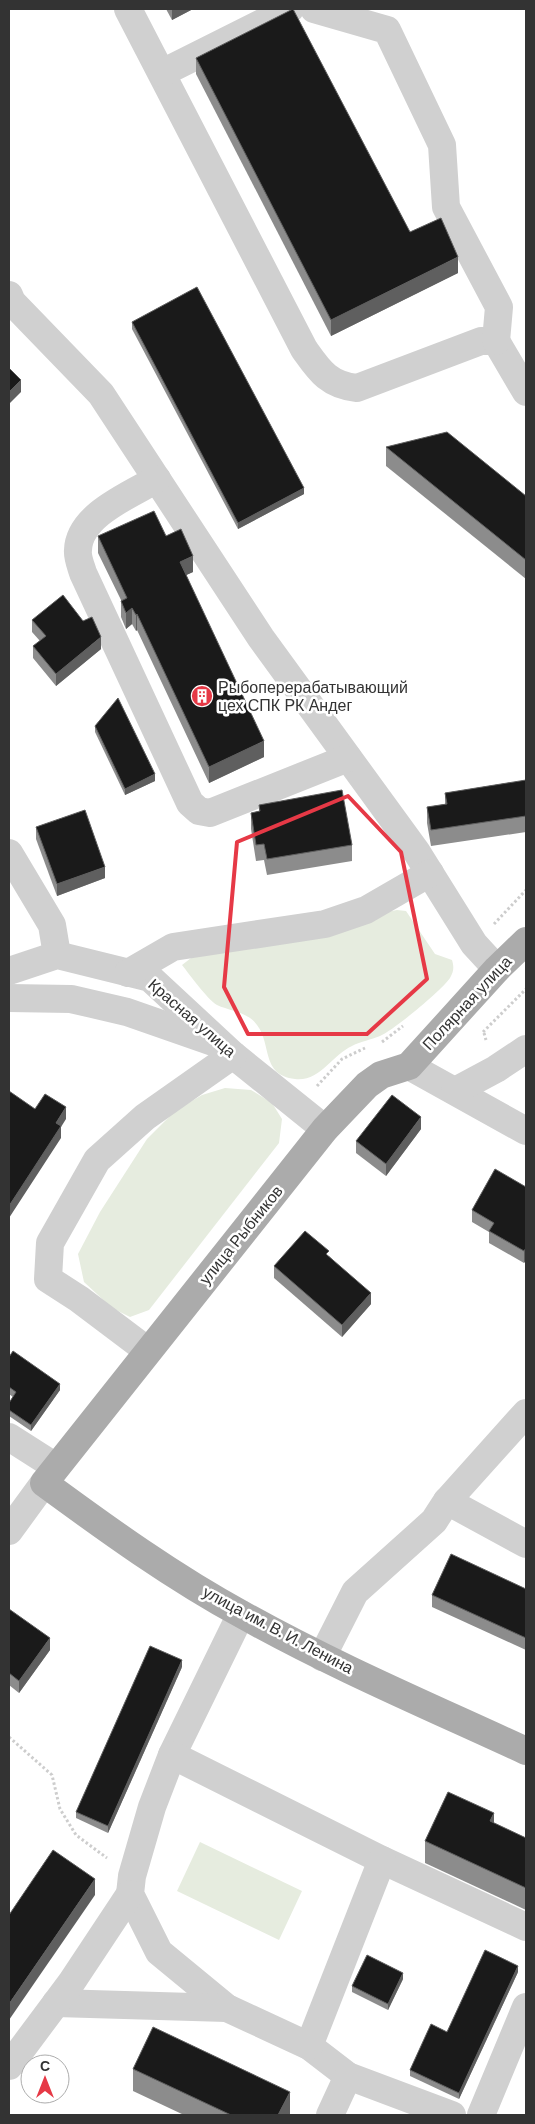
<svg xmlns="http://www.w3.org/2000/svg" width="535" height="2124" viewBox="0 0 535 2124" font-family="'DM Sans',sans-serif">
  <rect width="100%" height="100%" fill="#fff"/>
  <g fill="#e6ecdf">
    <path d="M397 910 406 911 435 954 452 960C454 967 454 971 450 978 442 990 394 1030 380 1036 371 1040 361 1041 352 1046 332 1055 320 1082 295 1079 261 1075 272 1045 257 1025 248 1012 230 1011 217 1005 207 999 190 975 182 965L204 948Z"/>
    <polygon points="225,1088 251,1090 272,1103 282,1119 279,1143 149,1310 130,1317 112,1308 84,1282 78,1254 100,1212 147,1139 175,1111 202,1095"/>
    <polygon points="200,1842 302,1891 279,1940 177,1891"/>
  </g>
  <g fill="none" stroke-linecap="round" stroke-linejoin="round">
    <g stroke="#cdcdcd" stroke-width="3" stroke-dasharray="2.5 2.5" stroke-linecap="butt">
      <polyline points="494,924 526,890"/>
      <polyline points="483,1032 526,989"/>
      <polyline points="484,1033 486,1040"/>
      <polyline points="382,1042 403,1026"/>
      <polyline points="317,1086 342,1059 365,1048"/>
      <polyline points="9,1737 52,1775 60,1809 76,1835 107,1858"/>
    </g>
    <g stroke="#d0d0d0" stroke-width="28">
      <path d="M128 9 304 349C319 370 328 385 357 388L481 341H496L526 392"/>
      <polyline points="314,9 387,30 442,145 446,207 499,307 496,341"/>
      <polyline points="162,73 290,9"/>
      <polyline points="9,295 12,302 101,394 261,638 416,851 474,944 497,969"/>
      <path d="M157 479C130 495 79 515 78 550 77 557 81 566 83 573L190 803 199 811 210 813 348 758"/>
      <polyline points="9,853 52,925 57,955"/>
      <polyline points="9,971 57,955 150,978 233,1055 325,1129"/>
      <polyline points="128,973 173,947 325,924 366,910 430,873"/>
      <polyline points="9,998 71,999 127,1012 213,1042"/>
      <polyline points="409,1066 526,1131"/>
      <polyline points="455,1091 496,1069 526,1049"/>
      <polyline points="148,1351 79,1299 48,1279 50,1243 97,1160 145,1117 233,1055"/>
      <polyline points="9,1437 56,1467"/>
      <polyline points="447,1501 526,1544"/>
      <polyline points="9,1531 44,1483"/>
      <polyline points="241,1614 172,1755 152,1807 132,1876 130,1894 159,1952 227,2008 309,2046 348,2076 452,2115"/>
      <polyline points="322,1657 355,1592 434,1521 447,1501 526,1413"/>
      <polyline points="172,1755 382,1860 526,1927"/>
      <polyline points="56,2003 227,2008"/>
      <polyline points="309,2046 382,1860"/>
      <polyline points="9,2066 71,1983 130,1894"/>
      <polyline points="330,2115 348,2076"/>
      <polyline points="481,2115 526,2007"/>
    </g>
    <path stroke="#ababab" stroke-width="28" d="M526 941 497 969 409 1066 381 1075 367 1085 325 1129 44 1483C108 1530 173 1577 243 1615 334 1666 431 1707 526 1751"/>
  </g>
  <g fill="#8c8c8c">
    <polygon points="166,9 193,9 172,20"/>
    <polygon points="196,58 410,232 458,273 331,336 196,74"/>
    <polygon points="132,322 304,494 238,529 132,329"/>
    <polygon points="386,447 526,496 526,579 386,466"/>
    <polygon points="98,536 166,536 193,572 186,575 264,757 209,783 137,630 136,631 132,624 126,629 121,617 121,600 98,553"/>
    <polygon points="32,620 101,649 56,686 33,658 33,646 40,641 32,632"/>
    <polygon points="95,726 155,781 125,795 95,732"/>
    <polygon points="526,780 526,832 431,846 427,823 427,807 445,804 445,793"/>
    <polygon points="259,805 352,845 352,861 267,875 264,860 256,861 251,829 251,813 259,811"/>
    <polygon points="36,827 105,878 57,896 36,839"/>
    <polygon points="421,1129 386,1176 356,1153 356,1141"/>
    <polygon points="526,1187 526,1260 524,1263 489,1243 489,1232 472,1222 472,1210"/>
    <polygon points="329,1256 371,1304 342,1337 274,1278 274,1266"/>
    <polygon points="9,1357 60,1390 31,1431 9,1416 9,1403 13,1397 9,1394"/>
    <polygon points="526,1589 526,1650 432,1607 432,1595"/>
    <polygon points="9,1609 50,1650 19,1693 9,1685"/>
    <polygon points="182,1667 108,1833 76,1818 76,1812"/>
    <polygon points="494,1823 526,1838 526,1910 425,1863 425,1841"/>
    <polygon points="518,1972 459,2099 410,2076 410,2070 447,2032"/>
    <polygon points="403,1979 388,2010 352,1992 352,1986"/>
    <polygon points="133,2069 290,2114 289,2115 184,2115 133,2091"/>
  </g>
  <g fill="#5f5f5f">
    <polygon points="172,9 193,9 172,20"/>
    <polygon points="458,257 458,273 331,336 331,320"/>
    <polygon points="21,380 21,392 9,404 9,392"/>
    <polygon points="304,488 304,494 238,529 238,523"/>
    <polygon points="193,556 193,572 180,578 180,562"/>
    <polygon points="132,608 132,624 126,629 126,613"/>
    <polygon points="137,614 137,630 136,631 136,615"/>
    <polygon points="101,637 101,649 56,686 56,674"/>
    <polygon points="264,741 264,757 209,783 209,767"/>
    <polygon points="155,774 155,781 125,795 125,789"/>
    <polygon points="105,867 105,878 57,896 57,884"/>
    <polygon points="66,1107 66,1119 61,1127 61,1138 9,1218 9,1206 56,1123"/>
    <polygon points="421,1117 421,1129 386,1176 386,1164"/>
    <polygon points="526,1248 526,1260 524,1263 524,1251"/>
    <polygon points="371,1293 371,1304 342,1337 342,1325"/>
    <polygon points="60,1384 60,1390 31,1431 31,1425"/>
    <polygon points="50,1638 50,1650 19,1693 19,1681"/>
    <polygon points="182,1660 182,1667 108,1833 108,1826"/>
    <polygon points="494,1813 494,1835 490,1821"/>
    <polygon points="95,1879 95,1895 9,2020 9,2004"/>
    <polygon points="518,1966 518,1972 459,2099 459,2093"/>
    <polygon points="403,1973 403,1979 388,2010 388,2004"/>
    <polygon points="290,2092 290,2114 289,2115 278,2115"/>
  </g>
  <g fill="#1a1a1a" stroke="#5f5f5f">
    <polygon points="293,9 410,232 441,218 458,257 331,320 196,58"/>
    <polygon points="197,287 304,488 238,523 132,322"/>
    <polygon points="9,368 21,380 9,392"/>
    <polygon points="447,432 526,496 526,560 386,447"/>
    <polygon points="154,511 166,536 181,529 193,556 180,562 264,741 209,767 137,614 136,615 132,608 126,613 121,601 127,598 98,536"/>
    <polygon points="63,595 83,621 92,617 101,637 56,674 33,646 46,636 32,620"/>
    <polygon points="118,698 155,774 125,789 95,726"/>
    <polygon points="526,780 526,816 431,830 427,807 447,804 445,793"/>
    <polygon points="342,790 352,845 267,859 264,844 256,845 251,813 260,811 259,805"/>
    <polygon points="85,810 105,867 57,884 36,827"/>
    <polygon points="9,1091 35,1109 45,1094 66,1107 56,1123 61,1126 9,1206"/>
    <polygon points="392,1095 421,1117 386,1164 356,1141"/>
    <polygon points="495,1169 526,1187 526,1248 524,1251 489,1231 494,1223 472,1210"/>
    <polygon points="305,1231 329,1251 326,1254 371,1293 342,1325 274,1266"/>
    <polygon points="13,1351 60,1384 31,1425 9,1410 9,1403 16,1392 9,1387 9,1357"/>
    <polygon points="451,1554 526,1589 526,1638 432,1595"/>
    <polygon points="9,1609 50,1638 19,1681 9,1673"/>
    <polygon points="150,1646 182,1660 108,1826 76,1812"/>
    <polygon points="448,1792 494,1813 490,1821 526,1838 526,1888 425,1841"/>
    <polygon points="53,1850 95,1879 9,2004 9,1915"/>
    <polygon points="485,1950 518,1966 459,2093 410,2070 431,2024 447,2032"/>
    <polygon points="367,1955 403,1973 388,2004 352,1986"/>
    <polygon points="153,2027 290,2092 278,2115 231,2115 133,2069"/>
  </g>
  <path fill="none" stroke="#e63946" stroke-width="4" stroke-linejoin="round" d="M348 796 401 852 427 979 367 1034H248L224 987 237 842Z"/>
  <defs>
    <g id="building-disc" transform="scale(1.125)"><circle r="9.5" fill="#e63946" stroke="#fff"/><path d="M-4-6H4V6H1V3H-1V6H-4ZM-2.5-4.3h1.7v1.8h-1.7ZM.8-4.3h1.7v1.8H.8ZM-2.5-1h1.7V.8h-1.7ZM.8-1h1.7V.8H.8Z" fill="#fff"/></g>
  </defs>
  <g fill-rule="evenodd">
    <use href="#building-disc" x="202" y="696"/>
  </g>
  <g text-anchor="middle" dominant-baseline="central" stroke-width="5" stroke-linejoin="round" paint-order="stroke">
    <g font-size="16" fill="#333" stroke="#fff" text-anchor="start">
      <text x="218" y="687">Рыбоперерабатывающий<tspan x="218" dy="18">цех СПК РК Андег</tspan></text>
    </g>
    <g font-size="16" fill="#333" stroke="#fff">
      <text transform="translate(467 1003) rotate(-47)">Полярная улица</text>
      <text transform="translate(192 1018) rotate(41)">Красная улица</text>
      <text transform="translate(241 1235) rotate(-51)">улица Рыбников</text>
      <text transform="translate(278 1630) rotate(28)">улица им. В. И. Ленина</text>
    </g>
  </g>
  <rect width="535" height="2124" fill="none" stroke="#333333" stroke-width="20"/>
  <g transform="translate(45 2079)"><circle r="24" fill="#ffffff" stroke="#adadad"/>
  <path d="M0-4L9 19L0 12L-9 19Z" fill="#e63946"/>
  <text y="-8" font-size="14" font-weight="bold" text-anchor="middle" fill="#333333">С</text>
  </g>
</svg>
